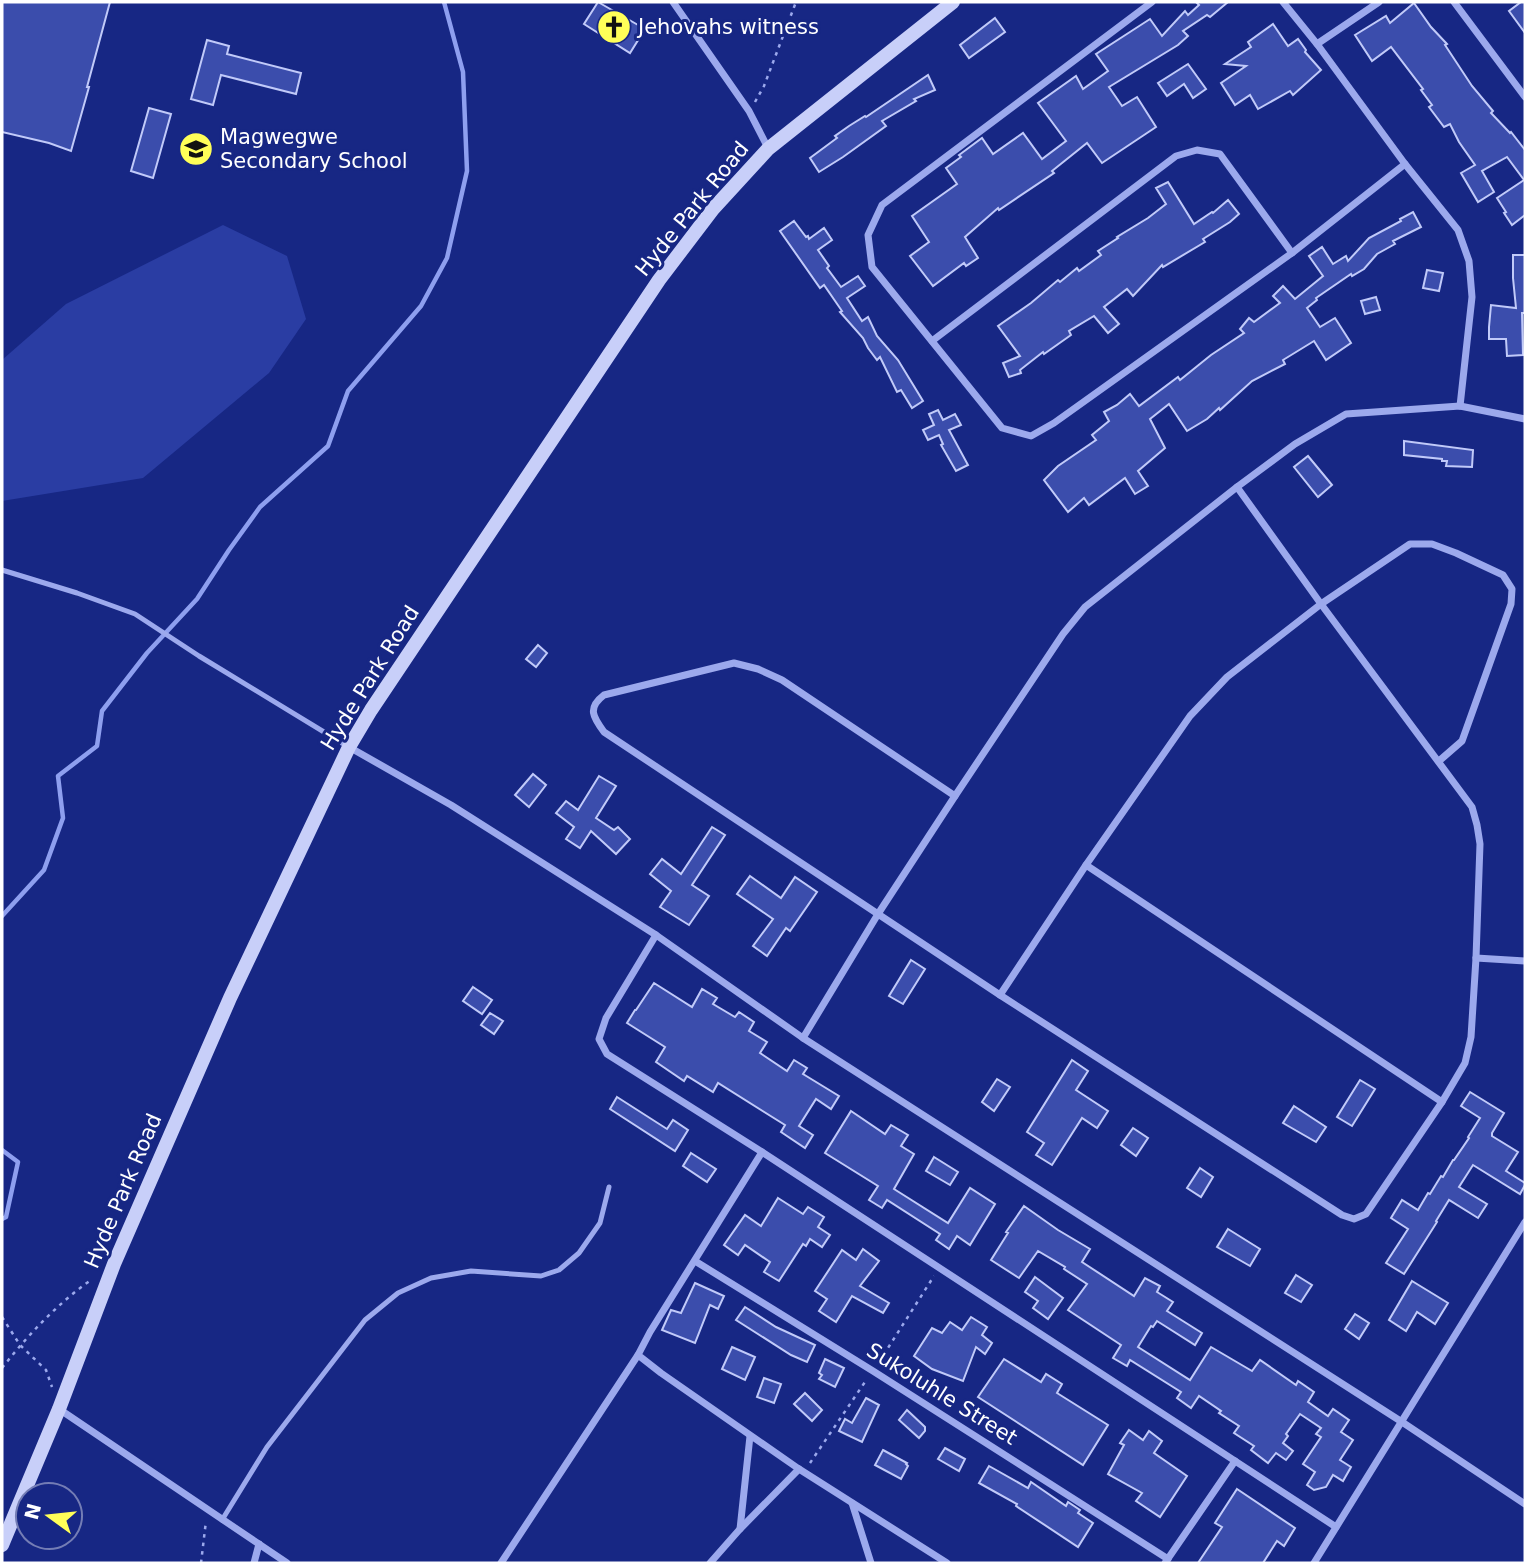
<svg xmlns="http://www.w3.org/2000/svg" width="1527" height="1565" viewBox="0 0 1527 1565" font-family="'DejaVu Sans',sans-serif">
  <rect width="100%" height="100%" fill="#172784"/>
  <polygon fill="#2a3da3" points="223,225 287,256 306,319 269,373 143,478 2,501 2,360 66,304"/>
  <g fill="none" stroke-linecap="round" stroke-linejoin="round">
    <g stroke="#8e9fef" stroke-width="4.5">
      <polyline points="2,916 44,870 63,818 58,776 97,746 102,711 147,653 197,599 229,550 260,507 328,446 348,391 421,306 447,258 467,171 463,72 444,2"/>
      <polyline points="2,1150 18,1162 6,1217 2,1219"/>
    </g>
  </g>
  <g fill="#3b4dac" stroke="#c1caf9" stroke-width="2">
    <polygon points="2,2 110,2 87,87 89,87 71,151 49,143 2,132"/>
    <polygon points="598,2 645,29 630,53 584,24"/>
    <polygon points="1196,2 1228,2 1210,17 1207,15 1183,31 1188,36 1178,45 1109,87 1122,106 1137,97 1156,127 1102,163 1087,143 1052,171 1054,173 999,210 998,208 965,237 978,258 966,266 964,263 933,286 910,256 929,242 912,216 957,184 946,168 961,157 959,155 982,138 993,154 1023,133 1042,159 1066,141 1038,103 1076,76 1083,89 1108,71 1096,54 1150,19 1162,36 1185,11 1188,15 1199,5"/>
    <polygon points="1521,2 1525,2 1525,33 1509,11"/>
    <polygon points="1414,3 1431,27 1447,44 1445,45 1472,86 1493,111 1491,113 1510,133 1511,132 1525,150 1525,215 1512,225 1504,213 1506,212 1497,198 1524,180 1507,157 1482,171 1494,192 1478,202 1461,173 1475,165 1459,142 1450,124 1444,127 1429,107 1432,105 1421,90 1423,89 1391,47 1372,61 1355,35 1386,16 1390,23"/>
    <polygon points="995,18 1005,32 969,58 960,45"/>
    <polygon points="1273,24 1288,46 1298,39 1306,50 1305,52 1321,70 1293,95 1290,91 1258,109 1250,95 1235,105 1221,83 1246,66 1225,64 1251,47 1248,42"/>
    <polygon points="207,40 229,46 227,54 301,73 296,94 221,75 213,105 191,99"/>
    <polygon points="1188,64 1206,89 1193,98 1184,84 1167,96 1158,83"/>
    <polygon points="928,75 935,90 914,99 916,101 882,121 886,126 843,157 819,172 810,158 837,138 835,136 849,126 865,116 866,117"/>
    <polygon points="149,108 171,114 153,178 131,171"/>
    <polygon points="1168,182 1194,224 1212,212 1213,213 1228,200 1239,214 1230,222 1203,239 1205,242 1163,267 1162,265 1133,296 1127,289 1104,307 1119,324 1108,333 1094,316 1069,331 1071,335 1044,354 1043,352 1020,370 1021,373 1009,377 1003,363 1020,356 998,326 1031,303 1058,280 1060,282 1077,268 1079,271 1101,255 1098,251 1118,238 1117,237 1148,218 1166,204 1156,188"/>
    <polygon points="1413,212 1421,227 1393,241 1395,244 1377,254 1364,269 1352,276 1351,274 1316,298 1317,300 1307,308 1320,327 1335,318 1351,343 1326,360 1314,341 1283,360 1285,364 1252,381 1220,410 1219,408 1207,419 1187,431 1169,404 1150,419 1165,448 1138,471 1148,486 1135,494 1125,478 1089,505 1084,498 1068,512 1044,480 1058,466 1096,440 1092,435 1109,421 1104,412 1117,405 1130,394 1139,406 1178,377 1180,380 1211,355 1244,333 1240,329 1249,318 1254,322 1280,303 1273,296 1283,286 1295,299 1323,276 1309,256 1322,247 1333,264 1346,256 1348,261 1369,238 1401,221 1400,219"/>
    <polygon points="794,221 806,237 808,236 809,239 824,228 832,240 818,250 829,266 827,268 841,287 858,276 865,286 847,298 862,321 868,317 877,336 898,360 923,401 912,408 901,390 897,392 880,357 877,360 868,348 863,338 840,312 842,311 824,285 820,288 780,231"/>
    <polygon points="1513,255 1525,255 1525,313 1522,313 1523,355 1507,356 1506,339 1489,339 1489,327 1491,305 1516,308 1513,278"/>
    <polygon points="1427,270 1443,273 1439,291 1423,288"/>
    <polygon points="1376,297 1380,310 1365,314 1361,301"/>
    <polygon points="938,410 943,420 955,414 961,425 949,430 968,465 956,471 941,445 943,444 939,435 928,440 923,430 934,425 929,414"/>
    <polygon points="1404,441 1473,450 1472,467 1446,466 1447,461 1442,461 1442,459 1404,455"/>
    <polygon points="1308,456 1332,485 1318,497 1294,467"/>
    <polygon points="538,645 547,653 536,667 526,659"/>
    <polygon points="533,774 546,785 529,807 515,795"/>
    <polygon points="599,776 616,786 596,818 614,830 618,827 630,839 616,854 591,831 580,848 566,839 574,827 556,813 566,801 578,810"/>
    <polygon points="712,827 725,835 692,885 709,896 689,925 660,907 671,891 650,874 662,859 681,874"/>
    <polygon points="750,876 781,898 795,877 817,892 790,931 786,928 767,956 753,946 773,919 737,894"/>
    <polygon points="911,960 925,969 903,1004 889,996"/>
    <polygon points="654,983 692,1007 702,989 717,998 713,1004 735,1017 739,1012 754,1022 749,1031 767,1042 760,1053 787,1071 794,1060 807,1068 803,1074 839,1096 831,1109 816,1099 799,1126 813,1135 805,1148 781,1132 785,1125 718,1083 713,1092 687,1076 684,1081 656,1062 665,1047 627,1023 635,1010 636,1010"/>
    <polygon points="473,987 492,1000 482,1014 463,1001"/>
    <polygon points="490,1013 503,1021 494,1034 481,1025"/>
    <polygon points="1072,1060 1088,1071 1076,1090 1108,1111 1097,1128 1082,1118 1052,1165 1036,1155 1044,1143 1027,1132"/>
    <polygon points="997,1079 1010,1087 994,1111 982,1102"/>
    <polygon points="1360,1080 1375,1089 1352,1126 1337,1117"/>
    <polygon points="1470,1092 1504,1113 1492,1133 1492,1136 1518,1152 1506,1171 1525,1183 1525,1185 1520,1194 1473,1165 1459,1187 1487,1204 1478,1218 1449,1200 1436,1221 1437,1222 1404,1274 1386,1263 1408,1229 1391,1218 1402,1200 1418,1210 1428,1193 1430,1194 1441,1176 1443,1177 1453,1160 1454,1160 1469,1138 1468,1137 1480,1118 1461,1106"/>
    <polygon points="617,1097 667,1129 673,1120 688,1130 675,1151 610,1109"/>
    <polygon points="1294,1106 1326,1127 1316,1142 1283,1123"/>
    <polygon points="851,1111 885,1134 891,1125 908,1135 901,1146 914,1154 894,1189 948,1223 970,1188 995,1204 970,1245 957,1236 949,1249 936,1240 940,1234 887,1200 882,1208 869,1200 878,1186 825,1153"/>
    <polygon points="1133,1128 1148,1138 1136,1156 1121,1145"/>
    <polygon points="691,1153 716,1169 707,1182 683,1166"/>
    <polygon points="934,1157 958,1172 950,1185 926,1171"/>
    <polygon points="1200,1168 1213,1177 1201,1197 1187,1188"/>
    <polygon points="778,1198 803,1214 808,1207 824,1217 818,1227 830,1235 822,1247 810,1239 806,1246 803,1244 779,1281 764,1272 770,1262 745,1245 738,1255 724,1245 745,1215 761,1226"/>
    <polygon points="1024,1206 1058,1230 1090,1249 1082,1262 1134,1296 1145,1278 1160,1286 1157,1292 1173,1302 1167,1311 1202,1333 1195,1345 1157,1321 1153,1327 1151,1326 1138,1347 1190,1380 1211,1347 1252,1371 1260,1360 1296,1385 1298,1381 1314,1392 1308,1402 1328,1416 1333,1409 1349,1420 1341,1432 1353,1440 1340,1460 1351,1467 1343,1481 1333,1475 1326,1487 1314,1490 1307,1485 1315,1472 1303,1464 1321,1437 1316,1434 1321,1428 1300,1414 1286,1434 1288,1436 1283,1443 1293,1451 1286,1460 1276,1453 1268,1463 1251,1450 1254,1446 1234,1433 1239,1426 1219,1413 1221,1411 1199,1396 1191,1408 1177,1398 1181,1392 1130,1360 1127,1366 1113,1358 1121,1345 1068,1310 1087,1284 1064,1269 1065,1267 1038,1251 1019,1278 991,1260 1008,1233 1006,1232"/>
    <polygon points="1228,1229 1260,1249 1250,1266 1217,1247"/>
    <polygon points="863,1249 879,1261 860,1286 889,1303 883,1313 852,1296 836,1322 819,1311 827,1299 815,1291 842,1250 856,1260"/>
    <polygon points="1296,1275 1312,1285 1301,1302 1285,1293"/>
    <polygon points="1035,1277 1063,1298 1048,1319 1033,1308 1038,1301 1025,1292"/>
    <polygon points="1412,1281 1448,1303 1435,1324 1417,1312 1406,1331 1389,1320"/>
    <polygon points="695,1283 724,1296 718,1309 710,1305 695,1343 662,1330 671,1310 681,1313"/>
    <polygon points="745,1307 776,1327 815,1345 807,1362 791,1355 736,1320"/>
    <polygon points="1355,1314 1369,1323 1359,1339 1345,1329"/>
    <polygon points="971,1317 987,1327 982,1335 992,1343 985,1354 976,1347 963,1381 932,1369 914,1356 932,1328 942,1333 950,1322 962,1330"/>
    <polygon points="732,1347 755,1357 745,1380 722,1369"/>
    <polygon points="825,1359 844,1368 835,1387 819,1379 822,1375 819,1373"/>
    <polygon points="1004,1359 1041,1382 1046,1374 1062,1384 1057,1393 1108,1425 1083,1465 978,1397"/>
    <polygon points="764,1378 781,1384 774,1403 757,1397"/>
    <polygon points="805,1393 822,1410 812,1421 794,1404"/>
    <polygon points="866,1398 879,1405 862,1442 839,1431 845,1419 852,1423"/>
    <polygon points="907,1410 925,1427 925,1431 919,1438 899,1420"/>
    <polygon points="1129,1430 1143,1440 1149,1431 1162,1441 1154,1453 1187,1476 1160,1517 1136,1501 1142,1493 1108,1474 1124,1445 1120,1443"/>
    <polygon points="945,1448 965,1459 959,1471 938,1459"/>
    <polygon points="883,1450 907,1463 906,1464 908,1466 901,1479 875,1465"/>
    <polygon points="989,1466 1028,1488 1031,1482 1066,1506 1068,1502 1080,1510 1078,1513 1093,1523 1078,1547 1016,1506 1017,1504 979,1483"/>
    <polygon points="1237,1489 1295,1528 1284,1546 1277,1541 1263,1563 1198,1563 1222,1527 1215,1523"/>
  </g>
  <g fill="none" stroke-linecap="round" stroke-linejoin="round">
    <g stroke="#9ca9ed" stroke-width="2.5" stroke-dasharray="3.5 5" stroke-linecap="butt">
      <polyline points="755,102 764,86 796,2"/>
      <polyline points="2,1317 20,1345 46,1370 52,1387"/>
      <polyline points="879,1362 934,1276"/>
      <path d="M2 1368C28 1335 57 1304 91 1280"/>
      <polyline points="810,1463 867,1379"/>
      <polyline points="201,1563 206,1521"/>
    </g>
    <g stroke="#9ca9ed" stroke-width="5">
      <polyline points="2,570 77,593 135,614 199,656 347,746"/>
      <polyline points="222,1520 267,1447 365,1320 398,1293 431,1278 471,1271 541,1276 559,1270 579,1253 600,1223 609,1187"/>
    </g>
    <g stroke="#9ca9ed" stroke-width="7">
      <polyline points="673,2 749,111 768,148"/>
      <polyline points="1152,2 882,205 868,235 872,267 1002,428 1031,436 1054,423 1292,253 1405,164"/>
      <polyline points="1283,2 1317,44 1405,164 1458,230 1469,261 1472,297 1460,406"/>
      <polyline points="1454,2 1525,97"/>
      <polyline points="1317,44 1379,2"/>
      <polyline points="932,341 1176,156 1197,150 1220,154 1292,253"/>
      <polyline points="349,747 451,805 656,935 803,1038 1402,1422 1525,1504"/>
      <path d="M955 796 782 680 758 669 734 663 604 695C587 708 593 717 604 732L1000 995 1342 1215 1354 1219 1366 1214 1442 1102 1465 1063 1471 1037 1476 958 1480 844 1477 825 1472 807 1321 604 1237 487"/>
      <polyline points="1086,865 1442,1102"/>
      <polyline points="656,935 606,1018 599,1039 607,1054 762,1152 1336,1527"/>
      <polyline points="1476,958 1525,961"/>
      <polyline points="1000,995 1086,865 1190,716 1227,677 1321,604 1410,544 1432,544 1456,553 1503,575 1512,589 1511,604 1462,741 1439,761"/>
      <polyline points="803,1038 878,914 955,796 1063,634 1085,607 1237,487 1295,444 1346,414 1460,406 1525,419"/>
      <polyline points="762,1152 650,1332 638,1355 661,1373 799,1469 947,1563"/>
      <polyline points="695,1261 873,1371 1168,1559"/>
      <polyline points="59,1409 287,1563"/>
      <polyline points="852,1503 871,1563"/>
      <polyline points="740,1529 750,1436"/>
      <polyline points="254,1563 259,1544"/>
      <polyline points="501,1563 638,1355"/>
      <polyline points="710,1563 740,1529 799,1469"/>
      <polyline points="1165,1563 1235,1461"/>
      <polyline points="1314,1563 1525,1222"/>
    </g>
    <polyline stroke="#c8cff9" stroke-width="14" points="2,1545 59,1409 114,1264 230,998 349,747 371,710 659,280 713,209 768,149 953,2"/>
  </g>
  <defs>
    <g id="church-disc" transform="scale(1.75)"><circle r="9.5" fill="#ffff58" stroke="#172784"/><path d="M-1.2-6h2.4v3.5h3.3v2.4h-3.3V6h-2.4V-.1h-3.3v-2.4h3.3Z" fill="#111"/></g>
    <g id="school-disc" transform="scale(1.75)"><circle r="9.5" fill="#ffff58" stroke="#172784"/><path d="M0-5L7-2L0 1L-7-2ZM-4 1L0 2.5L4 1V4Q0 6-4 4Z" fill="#111"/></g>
  </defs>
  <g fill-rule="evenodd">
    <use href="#church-disc" x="614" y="27"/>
    <use href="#school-disc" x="196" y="149"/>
  </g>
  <g text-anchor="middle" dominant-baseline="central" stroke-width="6" stroke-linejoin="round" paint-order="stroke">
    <g font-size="21" fill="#fff" stroke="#172784" text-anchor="start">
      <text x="638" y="27">Jehovahs witness</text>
      <text x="220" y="137">Magwegwe<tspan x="220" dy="24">Secondary School</tspan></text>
    </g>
    <g font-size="21" fill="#fff" stroke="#172784">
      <text transform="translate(692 209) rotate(-51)">Hyde Park Road</text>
      <text transform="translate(370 678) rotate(-58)">Hyde Park Road</text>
      <text transform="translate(123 1191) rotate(-67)">Hyde Park Road</text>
      <text transform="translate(942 1394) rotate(32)">Sukoluhle Street</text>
    </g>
  </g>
  <rect width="1527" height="1565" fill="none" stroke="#ffffff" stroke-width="7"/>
  <g transform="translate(49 1516) rotate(285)"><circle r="33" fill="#172784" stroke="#747db5" stroke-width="2"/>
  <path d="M0-5L12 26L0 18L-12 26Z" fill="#ffff58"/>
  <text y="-10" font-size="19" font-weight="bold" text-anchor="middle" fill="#ffffff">N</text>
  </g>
</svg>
